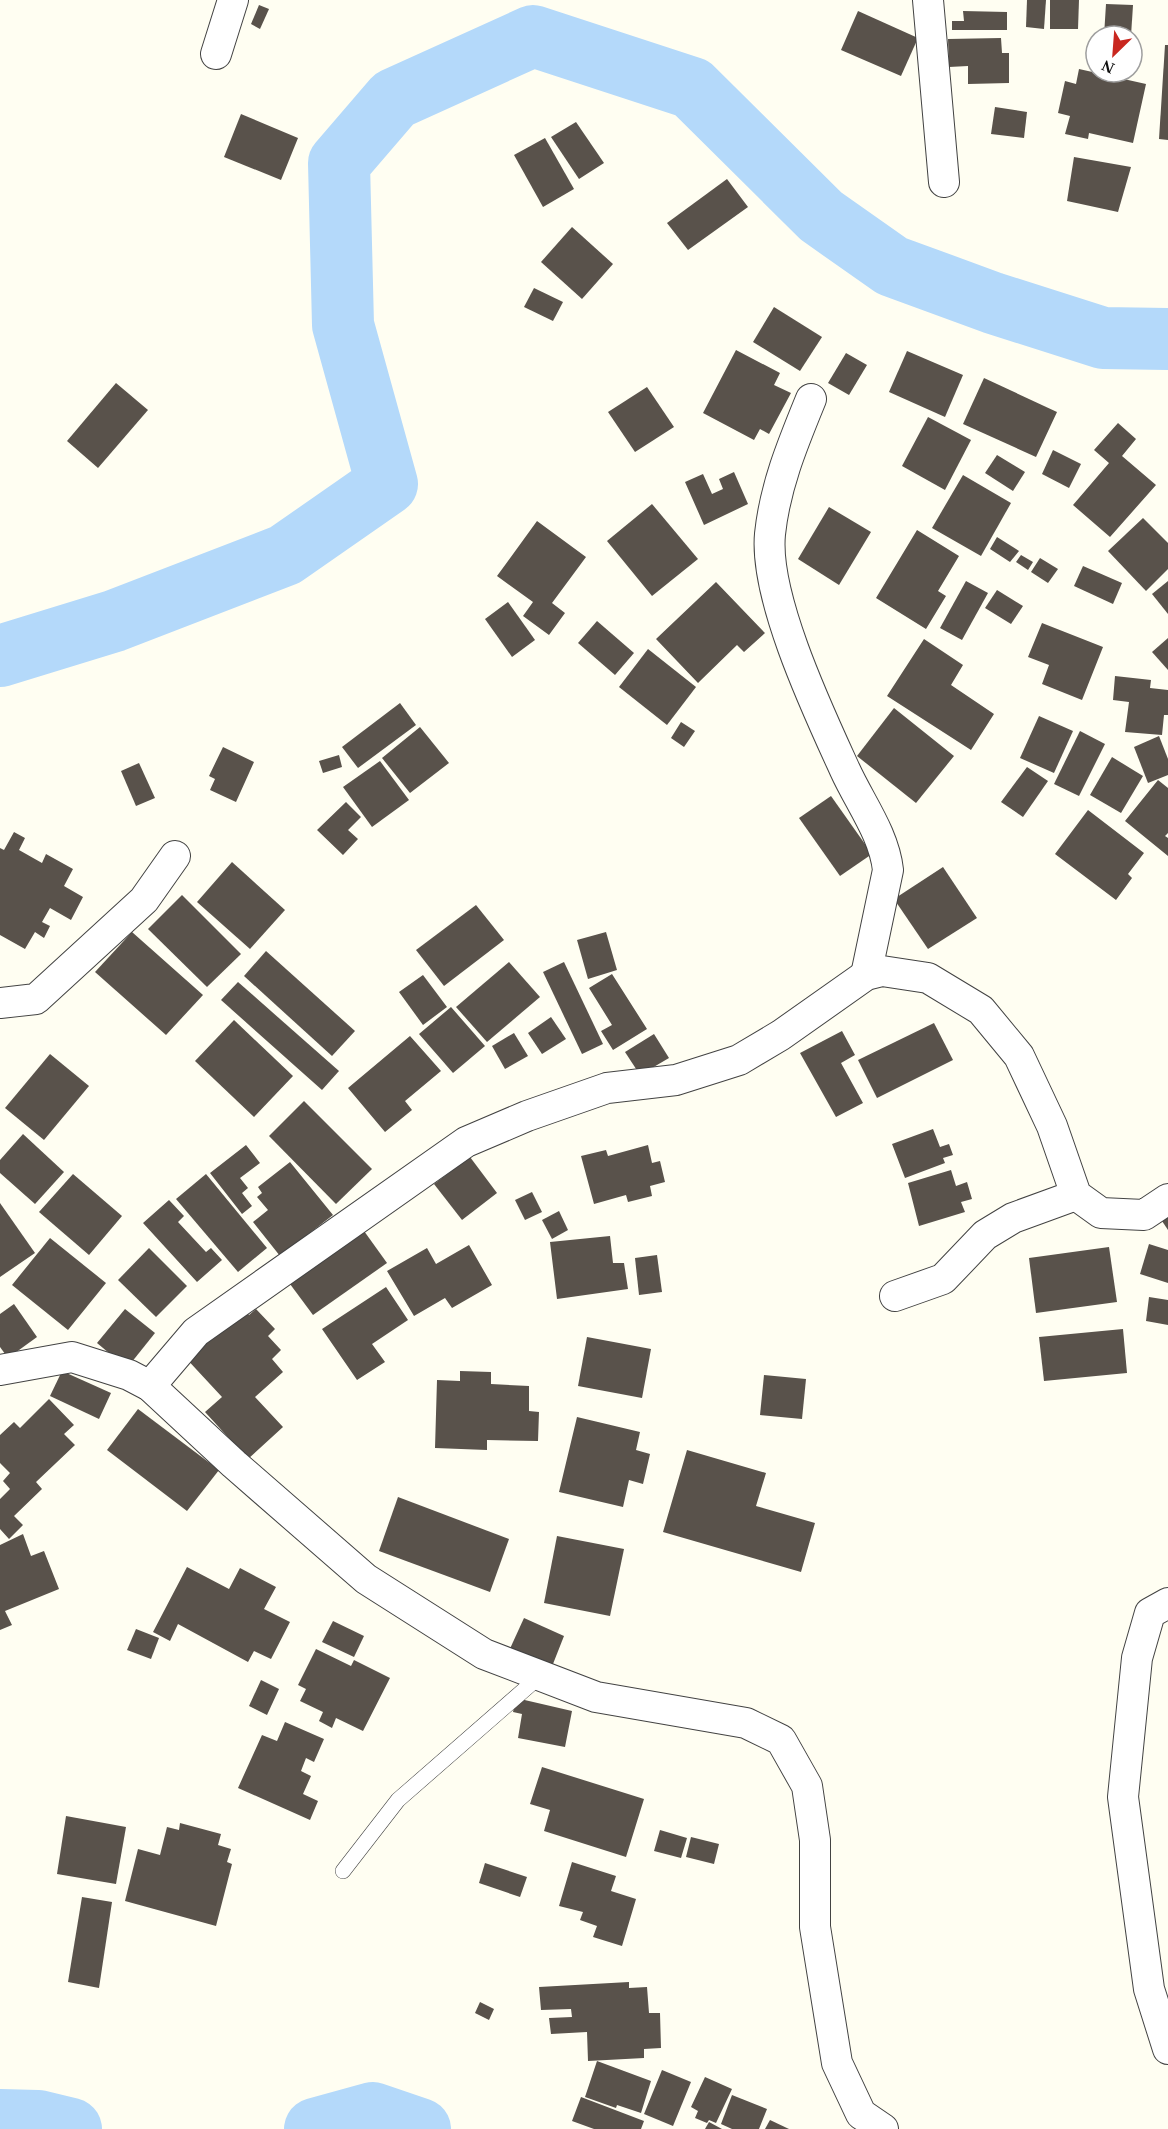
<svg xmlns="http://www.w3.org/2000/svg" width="1168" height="2129" viewBox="0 0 1168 2129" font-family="Georgia,serif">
  <rect width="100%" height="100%" fill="#fffef2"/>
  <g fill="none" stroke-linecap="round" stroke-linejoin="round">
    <g stroke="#b4d9fa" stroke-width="62">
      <polyline points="0,656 114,621 285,555 387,484 343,325 339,163 394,99 533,36 692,88 821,216 892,266 993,303 1103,338 1168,339"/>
      <polyline points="0,2120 38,2121 71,2129"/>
      <polyline points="315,2129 373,2113 420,2129"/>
    </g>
  </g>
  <g fill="#59524b">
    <polygon points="1027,0 1046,0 1044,29 1026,27"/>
    <polygon points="1050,0 1079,0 1078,29 1050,29"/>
    <polygon points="1106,4 1133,5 1131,36 1104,36"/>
    <polygon points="259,5 269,9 260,29 251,24"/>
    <polygon points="858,11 918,38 901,76 841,50"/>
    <polygon points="963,11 1007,12 1007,30 952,30 952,21 964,21"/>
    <polygon points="1001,38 1002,53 1009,53 1009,83 968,84 968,66 949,67 948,39"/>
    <polygon points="1165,45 1168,45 1168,140 1159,139"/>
    <polygon points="1079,69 1146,84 1133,143 1089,133 1088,139 1065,134 1070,116 1058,113 1065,81 1076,84"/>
    <polygon points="995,107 1027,112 1024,138 991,134"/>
    <polygon points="241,114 298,138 281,180 224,157"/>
    <polygon points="576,122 604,163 579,179 551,137"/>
    <polygon points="545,138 574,189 543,207 514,155"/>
    <polygon points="1074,157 1131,167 1118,212 1067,201"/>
    <polygon points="727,179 748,207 688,250 667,223"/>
    <polygon points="572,227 613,264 582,299 541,262"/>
    <polygon points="534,288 563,302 553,321 524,307"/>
    <polygon points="774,307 822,337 800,371 753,342"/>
    <polygon points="736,350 780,373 774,385 791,393 769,434 760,429 754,440 703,413"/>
    <polygon points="907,351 963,375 945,417 889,392"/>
    <polygon points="846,353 867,365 849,395 828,383"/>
    <polygon points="984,378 1057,412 1036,457 963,424"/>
    <polygon points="116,383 148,410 98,468 67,441"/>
    <polygon points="647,387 674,427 635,452 608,412"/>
    <polygon points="928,417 971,440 945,490 902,466"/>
    <polygon points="1118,423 1136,439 1122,456 1156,485 1110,537 1073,505 1109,463 1094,450"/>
    <polygon points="1053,450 1081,464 1069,488 1042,474"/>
    <polygon points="997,455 1025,472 1013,491 985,473"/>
    <polygon points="734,472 748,504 704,525 685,482 703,474 712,494 723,489 719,479"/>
    <polygon points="963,475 1011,503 981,556 932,528"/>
    <polygon points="652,504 698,559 652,596 607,541"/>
    <polygon points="829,507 871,532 839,585 798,559"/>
    <polygon points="1143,518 1168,543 1168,569 1146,591 1108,551"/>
    <polygon points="537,521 586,557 552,603 565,613 549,635 523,616 533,602 497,576"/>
    <polygon points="917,530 959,556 938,591 946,596 926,629 876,598"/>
    <polygon points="997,537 1019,551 1010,562 990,549"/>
    <polygon points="1021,555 1033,562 1028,570 1016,562"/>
    <polygon points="1040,558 1058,569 1048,583 1031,572"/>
    <polygon points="1083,566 1122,583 1113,604 1074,586"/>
    <polygon points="966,581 988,593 962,640 940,628"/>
    <polygon points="1168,581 1168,614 1152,594"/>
    <polygon points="716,582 765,633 744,652 737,645 698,683 656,639"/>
    <polygon points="997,590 1023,606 1011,624 985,608"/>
    <polygon points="508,602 535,640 512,657 485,619"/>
    <polygon points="597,621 634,653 615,675 578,643"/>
    <polygon points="1042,623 1103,647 1082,700 1042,684 1049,665 1028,657"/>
    <polygon points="1168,638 1168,670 1152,652"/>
    <polygon points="924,639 963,665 951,685 994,714 971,750 887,696"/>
    <polygon points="648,649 696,687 667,725 619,687"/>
    <polygon points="1115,676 1151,680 1150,688 1168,690 1168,715 1164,715 1162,735 1125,732 1129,702 1113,700"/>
    <polygon points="400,703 416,725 358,768 342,747"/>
    <polygon points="894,708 954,756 916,803 857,756"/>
    <polygon points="1039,716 1073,731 1054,773 1020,758"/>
    <polygon points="681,722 695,731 684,747 671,738"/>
    <polygon points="420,727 449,763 410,793 382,758"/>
    <polygon points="1080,731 1105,744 1079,796 1054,784"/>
    <polygon points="1159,736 1168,759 1168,775 1148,783 1134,747"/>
    <polygon points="223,747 254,762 236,802 210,790 215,779 209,776"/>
    <polygon points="339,755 342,767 323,773 319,761"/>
    <polygon points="1112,757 1143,776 1121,813 1090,795"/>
    <polygon points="380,761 409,800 372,827 343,787"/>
    <polygon points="139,763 155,798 136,806 121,771"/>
    <polygon points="1027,767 1048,781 1023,817 1001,802"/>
    <polygon points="1158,780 1168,788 1168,833 1165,836 1168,838 1168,856 1125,821"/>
    <polygon points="831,796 872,854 840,876 799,818"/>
    <polygon points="346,802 361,817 348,830 358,839 343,855 317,830"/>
    <polygon points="1088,810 1144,853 1128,874 1132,878 1116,900 1055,854"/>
    <polygon points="14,832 25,838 19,850 42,863 46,854 73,869 64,886 83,897 71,920 50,908 42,922 50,926 44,938 35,932 25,949 0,935 0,848 4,850"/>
    <polygon points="232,862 285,910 250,949 197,902"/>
    <polygon points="943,867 977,918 928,949 894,899"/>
    <polygon points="182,895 241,954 207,987 148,929"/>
    <polygon points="476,905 504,940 444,986 416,950"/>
    <polygon points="132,932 203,995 166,1035 95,972"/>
    <polygon points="606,932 617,970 588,979 577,940"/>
    <polygon points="266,951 355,1031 332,1056 244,976"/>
    <polygon points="509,962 540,997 487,1042 456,1007"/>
    <polygon points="564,962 603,1044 582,1054 543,972"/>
    <polygon points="612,974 647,1029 613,1050 601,1031 612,1025 589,988"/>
    <polygon points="423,975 447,1007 423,1025 399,992"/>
    <polygon points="238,982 339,1071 322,1090 221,1000"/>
    <polygon points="451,1007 485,1046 453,1073 419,1034"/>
    <polygon points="551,1017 566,1039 542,1054 528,1033"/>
    <polygon points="234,1020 293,1076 254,1117 195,1061"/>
    <polygon points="934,1023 953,1060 877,1098 858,1060"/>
    <polygon points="842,1031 855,1055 841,1063 863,1103 836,1117 800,1053"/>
    <polygon points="514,1033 528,1056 505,1069 492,1046"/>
    <polygon points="654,1034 669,1058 640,1075 625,1052"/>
    <polygon points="410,1036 441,1071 405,1101 412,1110 385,1132 348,1088"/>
    <polygon points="50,1054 89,1086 44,1140 5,1108"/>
    <polygon points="304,1101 372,1169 336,1204 269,1136"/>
    <polygon points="933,1129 940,1147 949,1144 953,1155 943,1158 945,1163 905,1178 892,1144"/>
    <polygon points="23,1134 64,1172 35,1204 0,1173 0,1160"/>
    <polygon points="246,1145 260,1163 240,1178 248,1188 242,1193 252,1206 242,1214 210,1173"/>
    <polygon points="648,1145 652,1163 660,1161 665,1182 650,1186 652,1196 628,1202 626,1195 594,1204 581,1156 606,1150 608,1156"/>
    <polygon points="470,1157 497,1193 462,1220 434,1184"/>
    <polygon points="290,1162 333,1215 280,1256 253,1222 268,1210 257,1197 262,1193 258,1187"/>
    <polygon points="951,1170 956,1186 967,1182 972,1199 961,1202 965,1212 919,1226 908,1183"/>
    <polygon points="73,1174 122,1216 89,1255 39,1212"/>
    <polygon points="206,1174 267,1248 238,1272 176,1199"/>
    <polygon points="532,1192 542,1212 525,1220 515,1200"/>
    <polygon points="169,1200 184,1216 178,1222 206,1252 211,1248 222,1260 197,1282 143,1223"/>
    <polygon points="0,1203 35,1253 0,1277"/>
    <polygon points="559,1211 568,1230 552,1239 542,1220"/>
    <polygon points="1168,1217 1168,1230 1162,1221"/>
    <polygon points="364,1231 387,1263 313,1315 290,1284"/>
    <polygon points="610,1236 613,1263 624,1263 628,1289 557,1299 550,1242"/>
    <polygon points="50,1238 106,1283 68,1330 12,1285"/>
    <polygon points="1149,1244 1168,1250 1168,1283 1140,1274"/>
    <polygon points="469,1245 492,1285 452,1308 445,1298 414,1316 387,1271 427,1248 436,1264"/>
    <polygon points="1109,1247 1117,1302 1036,1313 1029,1258"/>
    <polygon points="149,1248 187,1286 156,1317 118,1280"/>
    <polygon points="657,1255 662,1292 639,1295 635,1258"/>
    <polygon points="386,1287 408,1320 372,1344 385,1362 357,1380 322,1329"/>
    <polygon points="1149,1297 1168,1300 1168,1325 1146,1321"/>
    <polygon points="14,1304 37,1337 8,1358 0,1347 0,1314"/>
    <polygon points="240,1304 249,1315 256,1309 275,1329 268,1336 281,1350 272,1359 283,1372 255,1397 283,1427 248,1459 205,1412 222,1397 183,1355"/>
    <polygon points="125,1309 155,1333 127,1368 97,1343"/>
    <polygon points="1123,1329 1127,1373 1044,1381 1039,1337"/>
    <polygon points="587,1337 651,1349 642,1398 578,1386"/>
    <polygon points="62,1371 111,1393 99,1419 50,1396"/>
    <polygon points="460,1371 491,1372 491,1384 529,1386 529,1411 539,1412 538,1441 487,1440 487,1450 435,1448 437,1380 460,1381"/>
    <polygon points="764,1375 806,1379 802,1419 760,1415"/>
    <polygon points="49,1399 74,1425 64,1434 75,1445 36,1482 42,1489 14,1516 23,1525 9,1539 0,1529 0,1499 10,1489 3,1481 10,1473 0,1463 0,1435 14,1422 20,1428"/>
    <polygon points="138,1409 219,1470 187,1511 107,1450"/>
    <polygon points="577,1417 640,1432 636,1450 650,1454 643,1484 629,1480 623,1507 559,1492"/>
    <polygon points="687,1450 766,1473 756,1506 815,1523 801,1572 663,1532"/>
    <polygon points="398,1497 509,1539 490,1592 379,1551"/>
    <polygon points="23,1534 31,1556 44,1551 59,1589 5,1611 12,1625 0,1630 0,1545"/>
    <polygon points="557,1536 624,1549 610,1616 544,1603"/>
    <polygon points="187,1567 229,1589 240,1568 276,1587 264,1609 290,1622 271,1659 254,1651 248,1662 178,1624 170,1641 153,1632"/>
    <polygon points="524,1618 564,1636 551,1669 508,1653"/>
    <polygon points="333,1621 364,1636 354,1657 322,1642"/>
    <polygon points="136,1629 159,1638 151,1659 127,1650"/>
    <polygon points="316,1649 351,1666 354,1660 390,1678 363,1731 336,1718 332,1728 319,1721 323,1712 300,1701 306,1689 298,1685"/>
    <polygon points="261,1680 279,1689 267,1715 249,1706"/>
    <polygon points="516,1698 572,1711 565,1747 518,1738 522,1714 513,1712"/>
    <polygon points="285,1722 324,1739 314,1762 306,1758 301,1771 311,1776 303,1794 318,1801 310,1820 238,1788 262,1735 277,1741"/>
    <polygon points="542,1767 644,1799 626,1857 544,1831 550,1810 530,1804"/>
    <polygon points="66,1816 126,1827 116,1884 57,1874"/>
    <polygon points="180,1823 221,1834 218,1845 231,1849 227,1862 232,1864 216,1926 125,1901 138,1849 160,1855 167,1827 179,1830"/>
    <polygon points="660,1830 687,1838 681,1858 654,1851"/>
    <polygon points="691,1837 719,1844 714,1864 686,1857"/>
    <polygon points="572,1862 616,1876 611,1891 636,1899 622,1946 593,1937 597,1926 580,1920 583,1912 559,1906"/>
    <polygon points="485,1863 527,1877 520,1897 479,1883"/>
    <polygon points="82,1897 112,1902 99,1988 68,1982"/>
    <polygon points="629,1982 629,1988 647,1987 649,2013 660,2013 661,2048 644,2049 644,2058 588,2061 587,2032 551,2034 549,2018 572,2017 571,2009 541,2010 539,1987"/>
    <polygon points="480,2002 494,2009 489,2020 475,2013"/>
    <polygon points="597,2061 651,2081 641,2113 617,2105 616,2108 585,2097"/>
    <polygon points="662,2070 691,2082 673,2126 644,2114"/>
    <polygon points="705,2077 732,2089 716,2123 709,2120 707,2123 695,2118 698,2111 691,2107"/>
    <polygon points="732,2095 767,2109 759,2129 732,2129 721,2124"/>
    <polygon points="581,2097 644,2121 641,2129 594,2129 572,2121"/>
    <polygon points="770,2120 789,2129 765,2129"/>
    <polygon points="709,2122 722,2129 705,2129"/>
  </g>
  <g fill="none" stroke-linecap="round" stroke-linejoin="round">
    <g stroke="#434343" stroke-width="16">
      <polyline id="lane" points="343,1871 398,1800 540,1676"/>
    </g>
    <g stroke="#434343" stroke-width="32">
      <g id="street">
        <polyline points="928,0 944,182"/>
        <polyline points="216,54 233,0"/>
        <path d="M811 399C793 443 775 486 770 534 764 597 818 711 845 770 860 803 884 834 888 870L866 975"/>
        <polyline points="0,1003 36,999 144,900 175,856"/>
        <polyline points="895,1296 943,1279 985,1235 1013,1218 1076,1195"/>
        <polyline points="0,1370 72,1357 129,1375 150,1386 234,1464 366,1579 484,1654 596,1697 746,1723 781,1740 807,1786 815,1840 815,1927 837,2063 861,2114 883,2129"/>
        <polyline points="150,1386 196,1332 466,1142 527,1116 607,1088 676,1080 739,1060 781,1035 866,975 882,971 928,978 981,1010 1019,1056 1052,1126 1076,1195 1101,1213 1144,1215 1168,1199"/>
        <polyline points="1168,1603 1150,1613 1137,1658 1123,1797 1149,1989 1168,2049"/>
      </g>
    </g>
    <use href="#lane" stroke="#fff" stroke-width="15"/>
    <use href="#street" stroke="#fff" stroke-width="30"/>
  </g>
  <g transform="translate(1114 54) rotate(205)"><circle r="28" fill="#ffffff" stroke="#9f9f9f" stroke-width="1.5"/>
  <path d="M0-4.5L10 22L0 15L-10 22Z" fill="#c9271f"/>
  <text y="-9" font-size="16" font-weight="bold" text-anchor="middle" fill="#101010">N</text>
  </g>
</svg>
